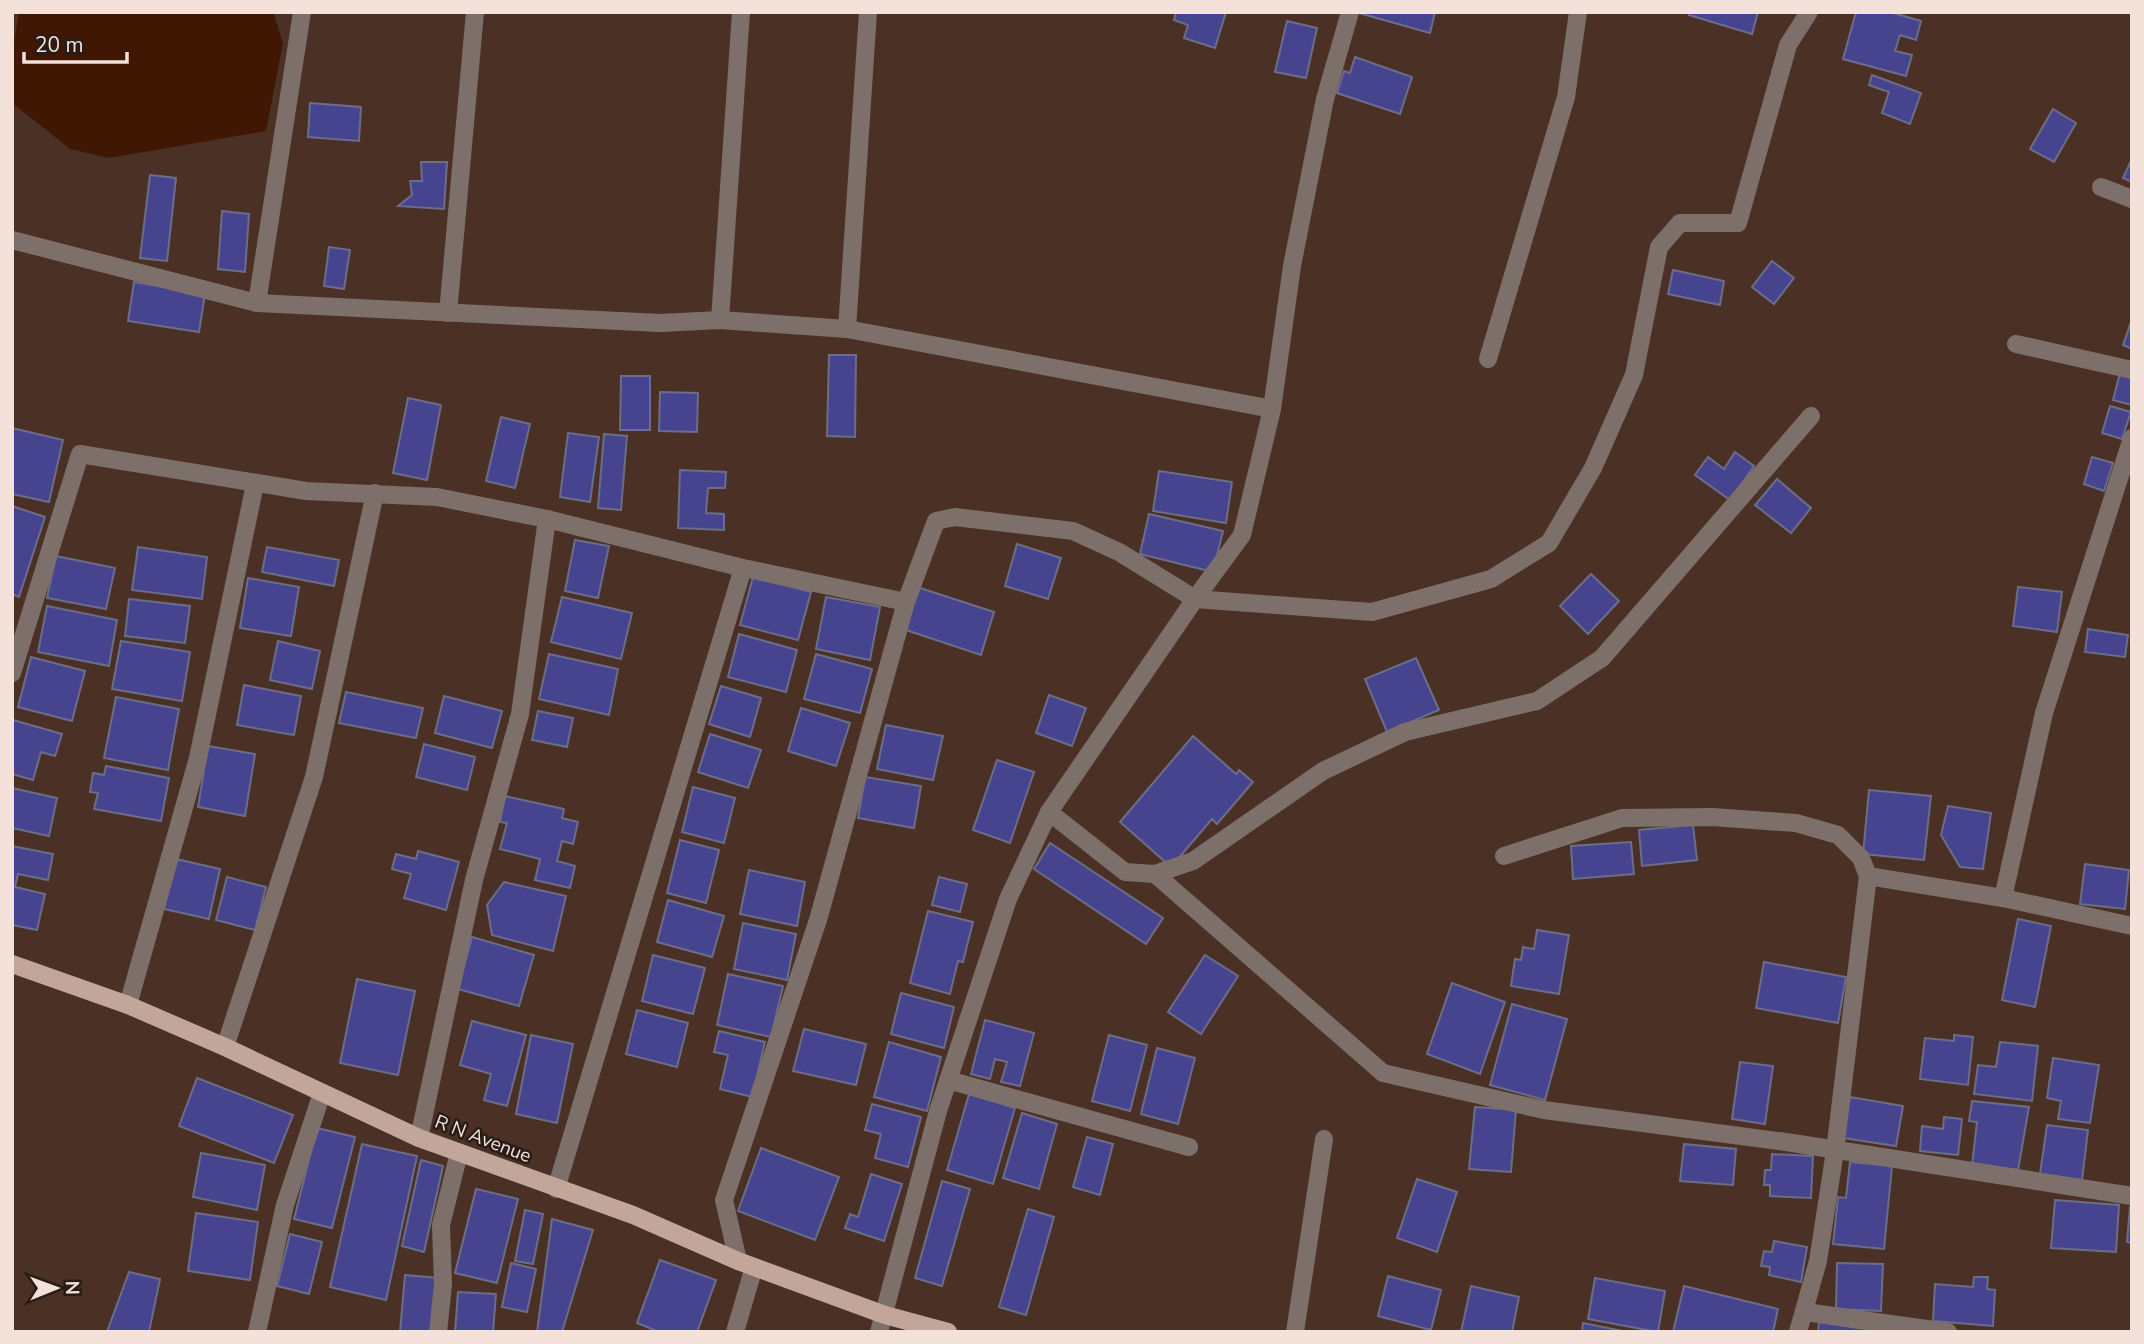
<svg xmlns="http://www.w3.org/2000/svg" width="2144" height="1344" viewBox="0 0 2144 1344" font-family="'Nunito Sans',sans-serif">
  <rect width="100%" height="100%" fill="#4b3125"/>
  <polygon fill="#401702" points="19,12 273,12 283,43 266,131 109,158 70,149 12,103 12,54"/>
  <g fill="#47448f" stroke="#6b6d89" stroke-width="2">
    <polygon points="1176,12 1226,12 1215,48 1184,38 1188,25 1174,20"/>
    <polygon points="1355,12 1435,12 1430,33"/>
    <polygon points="1690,12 1758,12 1752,34 1689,15"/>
    <polygon points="1856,12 1890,12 1921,21 1916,40 1900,35 1895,51 1912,55 1906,76 1843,59"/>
    <polygon points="1287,21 1317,28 1306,78 1275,72"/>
    <polygon points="1355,57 1412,77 1400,114 1337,93 1344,71 1350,73"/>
    <polygon points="1872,75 1921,93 1910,124 1882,113 1889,92 1869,85"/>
    <polygon points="310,103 361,107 359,141 308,137"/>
    <polygon points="2053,109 2076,123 2054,162 2030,149"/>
    <polygon points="2132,159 2132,182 2123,178"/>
    <polygon points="421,162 447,162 444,209 398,206 412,195 410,181 422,181"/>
    <polygon points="150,175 176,178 167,261 140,258"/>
    <polygon points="222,211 249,214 245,272 218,269"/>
    <polygon points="329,247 350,250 344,289 324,286"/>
    <polygon points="1772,261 1794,278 1774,304 1752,287"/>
    <polygon points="1673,270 1724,281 1720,305 1668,294"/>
    <polygon points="134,282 205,294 199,332 128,321"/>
    <polygon points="2132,319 2132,349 2123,345"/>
    <polygon points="829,355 856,355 855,437 827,436"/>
    <polygon points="2120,373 2132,376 2132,405 2113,400"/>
    <polygon points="621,376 650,376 650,430 620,430"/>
    <polygon points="660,392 698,393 697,432 659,431"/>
    <polygon points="408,398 441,405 427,480 393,473"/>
    <polygon points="2110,406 2131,412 2122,439 2102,433"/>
    <polygon points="501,417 530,424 515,488 486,481"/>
    <polygon points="12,428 63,440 49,502 12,494"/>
    <polygon points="568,433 599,437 590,502 560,497"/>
    <polygon points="604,434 627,436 621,510 598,508"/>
    <polygon points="1735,452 1754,466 1730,500 1695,475 1708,457 1724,469"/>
    <polygon points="2092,457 2113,463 2104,491 2084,484"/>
    <polygon points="680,470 726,472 725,488 708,488 706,513 724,514 724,530 678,528"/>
    <polygon points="1159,471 1232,482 1226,523 1153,511"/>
    <polygon points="1777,479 1811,508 1791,533 1755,505"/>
    <polygon points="12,506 45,517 19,597 12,594"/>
    <polygon points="1149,514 1223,531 1213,572 1140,554"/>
    <polygon points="575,540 609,546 598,598 565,591"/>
    <polygon points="1017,544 1061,558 1048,599 1005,586"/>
    <polygon points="138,547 207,557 202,599 132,590"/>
    <polygon points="267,547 339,560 334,586 262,572"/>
    <polygon points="56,556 115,568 106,609 47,598"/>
    <polygon points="1591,574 1619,601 1588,634 1560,606"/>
    <polygon points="753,577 811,592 798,640 740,625"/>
    <polygon points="248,578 299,587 291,636 240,628"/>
    <polygon points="917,587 994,612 981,655 903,629"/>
    <polygon points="2018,587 2062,592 2057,632 2013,626"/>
    <polygon points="562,597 632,613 621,659 551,642"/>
    <polygon points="826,597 880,607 870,660 816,649"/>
    <polygon points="129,599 190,606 185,643 125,636"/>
    <polygon points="47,606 117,620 109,666 38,652"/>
    <polygon points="2088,629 2128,635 2125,657 2085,652"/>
    <polygon points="739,634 797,650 786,692 728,677"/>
    <polygon points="121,641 190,652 182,701 112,689"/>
    <polygon points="278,641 320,651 312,689 270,680"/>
    <polygon points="549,654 618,669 609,715 539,699"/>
    <polygon points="816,654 872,669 860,713 804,699"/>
    <polygon points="31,657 85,671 72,721 18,707"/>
    <polygon points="1416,658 1439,710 1387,732 1365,679"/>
    <polygon points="244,685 301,696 294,735 237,725"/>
    <polygon points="721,686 761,698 750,737 709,724"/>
    <polygon points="346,692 423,708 416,738 339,723"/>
    <polygon points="1049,695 1086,708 1072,746 1036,733"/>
    <polygon points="444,696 502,711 492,748 435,733"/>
    <polygon points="116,697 179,709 168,770 104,758"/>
    <polygon points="801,708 850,723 836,766 788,751"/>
    <polygon points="538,711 573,718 567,747 532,740"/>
    <polygon points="13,720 62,734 55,756 41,752 33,780 12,774"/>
    <polygon points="886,725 943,736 933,780 877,769"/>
    <polygon points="710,734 761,750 748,788 698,772"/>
    <polygon points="1193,736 1236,774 1239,770 1253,782 1217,824 1212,819 1171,867 1120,822"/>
    <polygon points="424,744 475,757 467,790 416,777"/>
    <polygon points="208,746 255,754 245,816 198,807"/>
    <polygon points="997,760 1034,772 1010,843 973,830"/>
    <polygon points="106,766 169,778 161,821 94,809 98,793 90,792 93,773 104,775"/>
    <polygon points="865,777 921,786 914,828 858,818"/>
    <polygon points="693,787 735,798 724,843 682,832"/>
    <polygon points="12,788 57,798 49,836 12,828"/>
    <polygon points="1869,790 1931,796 1924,860 1863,854"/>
    <polygon points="505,796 564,809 562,818 578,822 573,844 562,841 557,861 575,866 570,888 535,880 540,859 500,849 507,823 500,822"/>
    <polygon points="1948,806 1991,813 1983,869 1960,867 1941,835"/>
    <polygon points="1693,825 1697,860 1642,866 1639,830"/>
    <polygon points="680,840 719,850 706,903 667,893"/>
    <polygon points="1631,842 1634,874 1573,879 1571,846"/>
    <polygon points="1050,843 1163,918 1146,944 1034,869"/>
    <polygon points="12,846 53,854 48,880 18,874 15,887 45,894 37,930 12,925"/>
    <polygon points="418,851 459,862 446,910 404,898 411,874 392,869 396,854 416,859"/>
    <polygon points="176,859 220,869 209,919 164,909"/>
    <polygon points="2085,864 2129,870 2125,909 2080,904"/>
    <polygon points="749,870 805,882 797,926 740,914"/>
    <polygon points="227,877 266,887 255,930 216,920"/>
    <polygon points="939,877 967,884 960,912 932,905"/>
    <polygon points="504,882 566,896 553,951 492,935 487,905"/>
    <polygon points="668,900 724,916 712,957 657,942"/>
    <polygon points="928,911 973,922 963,962 958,961 950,994 910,983"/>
    <polygon points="2018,919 2051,926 2035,1007 2002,1000"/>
    <polygon points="743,923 796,934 787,980 734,969"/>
    <polygon points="1537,930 1569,935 1559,994 1511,986 1515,959 1521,960 1523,947 1534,949"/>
    <polygon points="472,937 534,955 519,1006 458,989"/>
    <polygon points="653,955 705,968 693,1014 642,1001"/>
    <polygon points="1205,955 1238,976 1201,1034 1168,1012"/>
    <polygon points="1764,962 1846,977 1838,1023 1756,1008"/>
    <polygon points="728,974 783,986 771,1037 717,1025"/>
    <polygon points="357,979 415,991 398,1075 340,1063"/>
    <polygon points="1452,983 1505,1002 1480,1074 1427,1054"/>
    <polygon points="901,993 954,1007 944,1048 891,1034"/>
    <polygon points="1512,1004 1567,1019 1545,1100 1490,1085"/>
    <polygon points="637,1010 688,1023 677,1067 626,1054"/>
    <polygon points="985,1020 1034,1033 1020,1086 1001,1082 1007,1062 995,1059 990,1079 971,1074"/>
    <polygon points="472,1021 526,1035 507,1106 484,1100 491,1074 460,1065"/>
    <polygon points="804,1029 866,1044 856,1085 793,1071"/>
    <polygon points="719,1031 765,1042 752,1097 720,1089 728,1055 714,1052"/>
    <polygon points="531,1035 573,1044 557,1123 516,1114"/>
    <polygon points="1109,1035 1147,1045 1130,1111 1092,1101"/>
    <polygon points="1954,1035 1973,1037 1968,1085 1920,1079 1925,1038 1954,1041"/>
    <polygon points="889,1042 941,1057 927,1111 874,1097"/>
    <polygon points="2000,1042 2038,1046 2032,1101 1974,1094 1978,1065 1996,1067"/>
    <polygon points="1157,1048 1195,1058 1178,1124 1141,1114"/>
    <polygon points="2053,1058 2099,1065 2090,1123 2058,1119 2061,1101 2047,1098"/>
    <polygon points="1740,1062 1773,1066 1765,1124 1732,1119"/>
    <polygon points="197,1078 293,1115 274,1163 179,1126"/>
    <polygon points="969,1094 1015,1108 993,1184 947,1170"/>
    <polygon points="1850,1097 1903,1106 1896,1146 1843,1138"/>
    <polygon points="1972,1101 2029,1107 2018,1170 1972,1165 1977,1122 1969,1121"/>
    <polygon points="872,1104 921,1117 908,1167 875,1158 881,1134 865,1130"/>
    <polygon points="1475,1107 1516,1110 1511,1172 1469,1169"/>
    <polygon points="1022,1113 1057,1124 1039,1189 1003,1178"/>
    <polygon points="1944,1117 1962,1119 1958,1155 1920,1151 1922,1126 1943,1129"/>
    <polygon points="2047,1125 2088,1130 2082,1180 2040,1174"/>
    <polygon points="317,1128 355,1137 332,1228 294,1219"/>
    <polygon points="1087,1137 1113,1144 1100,1195 1073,1187"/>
    <polygon points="362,1144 417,1156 386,1300 330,1287"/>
    <polygon points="1684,1144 1736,1149 1733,1185 1680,1181"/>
    <polygon points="761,1148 839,1177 815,1240 738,1211"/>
    <polygon points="201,1153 265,1165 257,1210 193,1197"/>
    <polygon points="1772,1154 1813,1156 1811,1198 1770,1196 1770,1185 1764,1185 1765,1170 1771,1170"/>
    <polygon points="421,1160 443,1166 424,1252 402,1246"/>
    <polygon points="1850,1162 1892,1166 1884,1249 1833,1244 1838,1197 1846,1198"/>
    <polygon points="871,1174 902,1184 884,1241 845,1228 850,1214 858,1217"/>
    <polygon points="1417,1179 1457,1192 1437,1252 1397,1238"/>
    <polygon points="942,1181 970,1189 942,1286 915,1278"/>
    <polygon points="476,1189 518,1199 497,1283 455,1273"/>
    <polygon points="2055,1200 2119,1205 2116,1252 2051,1248"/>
    <polygon points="2130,1207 2132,1207 2132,1243 2127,1242"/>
    <polygon points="1028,1209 1054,1217 1026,1315 999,1307"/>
    <polygon points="525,1210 543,1214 533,1264 515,1261"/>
    <polygon points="196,1213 258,1222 250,1280 188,1271"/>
    <polygon points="552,1219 593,1230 562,1332 537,1332"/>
    <polygon points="290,1234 322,1242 309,1294 277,1286"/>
    <polygon points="1774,1241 1807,1247 1801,1282 1769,1275 1770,1267 1761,1266 1764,1251 1772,1252"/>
    <polygon points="660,1260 716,1280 697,1332 659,1332 637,1323"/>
    <polygon points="511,1263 536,1269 527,1312 502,1307"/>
    <polygon points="1837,1263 1883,1264 1881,1311 1836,1309"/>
    <polygon points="129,1272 160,1279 149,1332 107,1332"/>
    <polygon points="405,1275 439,1278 434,1332 400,1332"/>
    <polygon points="1388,1276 1441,1290 1431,1330 1378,1316"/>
    <polygon points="1974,1277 1988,1277 1987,1289 1995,1290 1993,1326 1933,1321 1935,1284 1973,1287"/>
    <polygon points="1595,1278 1665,1291 1658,1332 1588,1319"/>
    <polygon points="1471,1286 1519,1297 1512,1332 1461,1332"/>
    <polygon points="1684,1286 1778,1309 1773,1332 1673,1332"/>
    <polygon points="458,1292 496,1294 493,1332 455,1332"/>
    <polygon points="1819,1322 1886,1332 1818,1332"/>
    <polygon points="1583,1323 1623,1331 1623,1332 1582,1332"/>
  </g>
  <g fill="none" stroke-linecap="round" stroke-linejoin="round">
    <g stroke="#7d706a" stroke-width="18">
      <polyline points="2101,187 2132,199"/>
      <polyline points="12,240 257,303 660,323 720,320 847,329 868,12"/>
      <polyline points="257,303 302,12"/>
      <polyline points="448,313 475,12"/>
      <polyline points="720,320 741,12"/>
      <polyline points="847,329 1272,409"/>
      <polyline points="2016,344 2132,370"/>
      <polyline points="1488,359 1566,97 1578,12"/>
      <polyline points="12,673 80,454 306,491 437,497 547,519 743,568 906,602"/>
      <polyline points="1049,812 1125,872 1155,874 1193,861 1323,771 1405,732 1537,701 1602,658 1811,416"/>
      <polyline points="1504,856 1622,818 1712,817 1796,823 1838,835 1861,858 1868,876 1835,1151 1818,1261 1798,1332"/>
      <polyline points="1155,874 1383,1073 1544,1110 1786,1142 2132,1196"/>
      <polyline points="1868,876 2003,898 2132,926"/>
      <polyline points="2003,898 2044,713 2132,438"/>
      <polyline points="128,1005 198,758 255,484"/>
      <polyline points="225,1047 314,777 375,493"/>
      <polyline points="948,1080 1189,1147"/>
      <polyline points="419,1138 474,880 520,714 547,519"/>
      <polyline points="556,1189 743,568"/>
      <polyline points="738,1261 724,1200 818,920 906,602 936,521 955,517 1073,531 1119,552 1195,599 1242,535 1272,409 1292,266 1325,99 1350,12"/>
      <polyline points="1805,1312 1948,1332"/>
      <polyline points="257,1332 285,1205 322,1093"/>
      <polyline points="438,1332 443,1285 441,1225 459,1153"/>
      <polyline points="735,1332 754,1267"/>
      <polyline points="879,1332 938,1111 1008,899 1049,812 1195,599 1372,612 1491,579 1549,543 1593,468 1634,375 1659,247 1680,223 1738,223 1788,45 1809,12"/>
      <polyline points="1295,1332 1324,1139"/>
    </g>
    <polyline stroke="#c2a69a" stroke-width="18" points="12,964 128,1005 225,1047 419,1138 633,1215 738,1261 885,1315 948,1332"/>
  </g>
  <g text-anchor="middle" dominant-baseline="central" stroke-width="5" stroke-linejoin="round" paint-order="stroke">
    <g font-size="19" fill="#f3e1da" stroke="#281c17">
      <text transform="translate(483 1139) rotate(21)">R N Avenue</text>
    </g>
  </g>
  <rect width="2144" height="1344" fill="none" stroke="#f3e1da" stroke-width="28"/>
  <g transform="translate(56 1288) rotate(89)" stroke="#281c17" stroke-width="5" paint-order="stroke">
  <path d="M0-5L12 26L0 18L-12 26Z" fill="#f3e1da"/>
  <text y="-10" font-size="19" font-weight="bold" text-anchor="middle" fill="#f3e1da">N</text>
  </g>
  <path d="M24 52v10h103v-10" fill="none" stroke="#f3e1da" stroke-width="3.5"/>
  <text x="35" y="52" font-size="21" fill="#f3e1da" stroke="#281c17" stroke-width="5" paint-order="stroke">20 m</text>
</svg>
